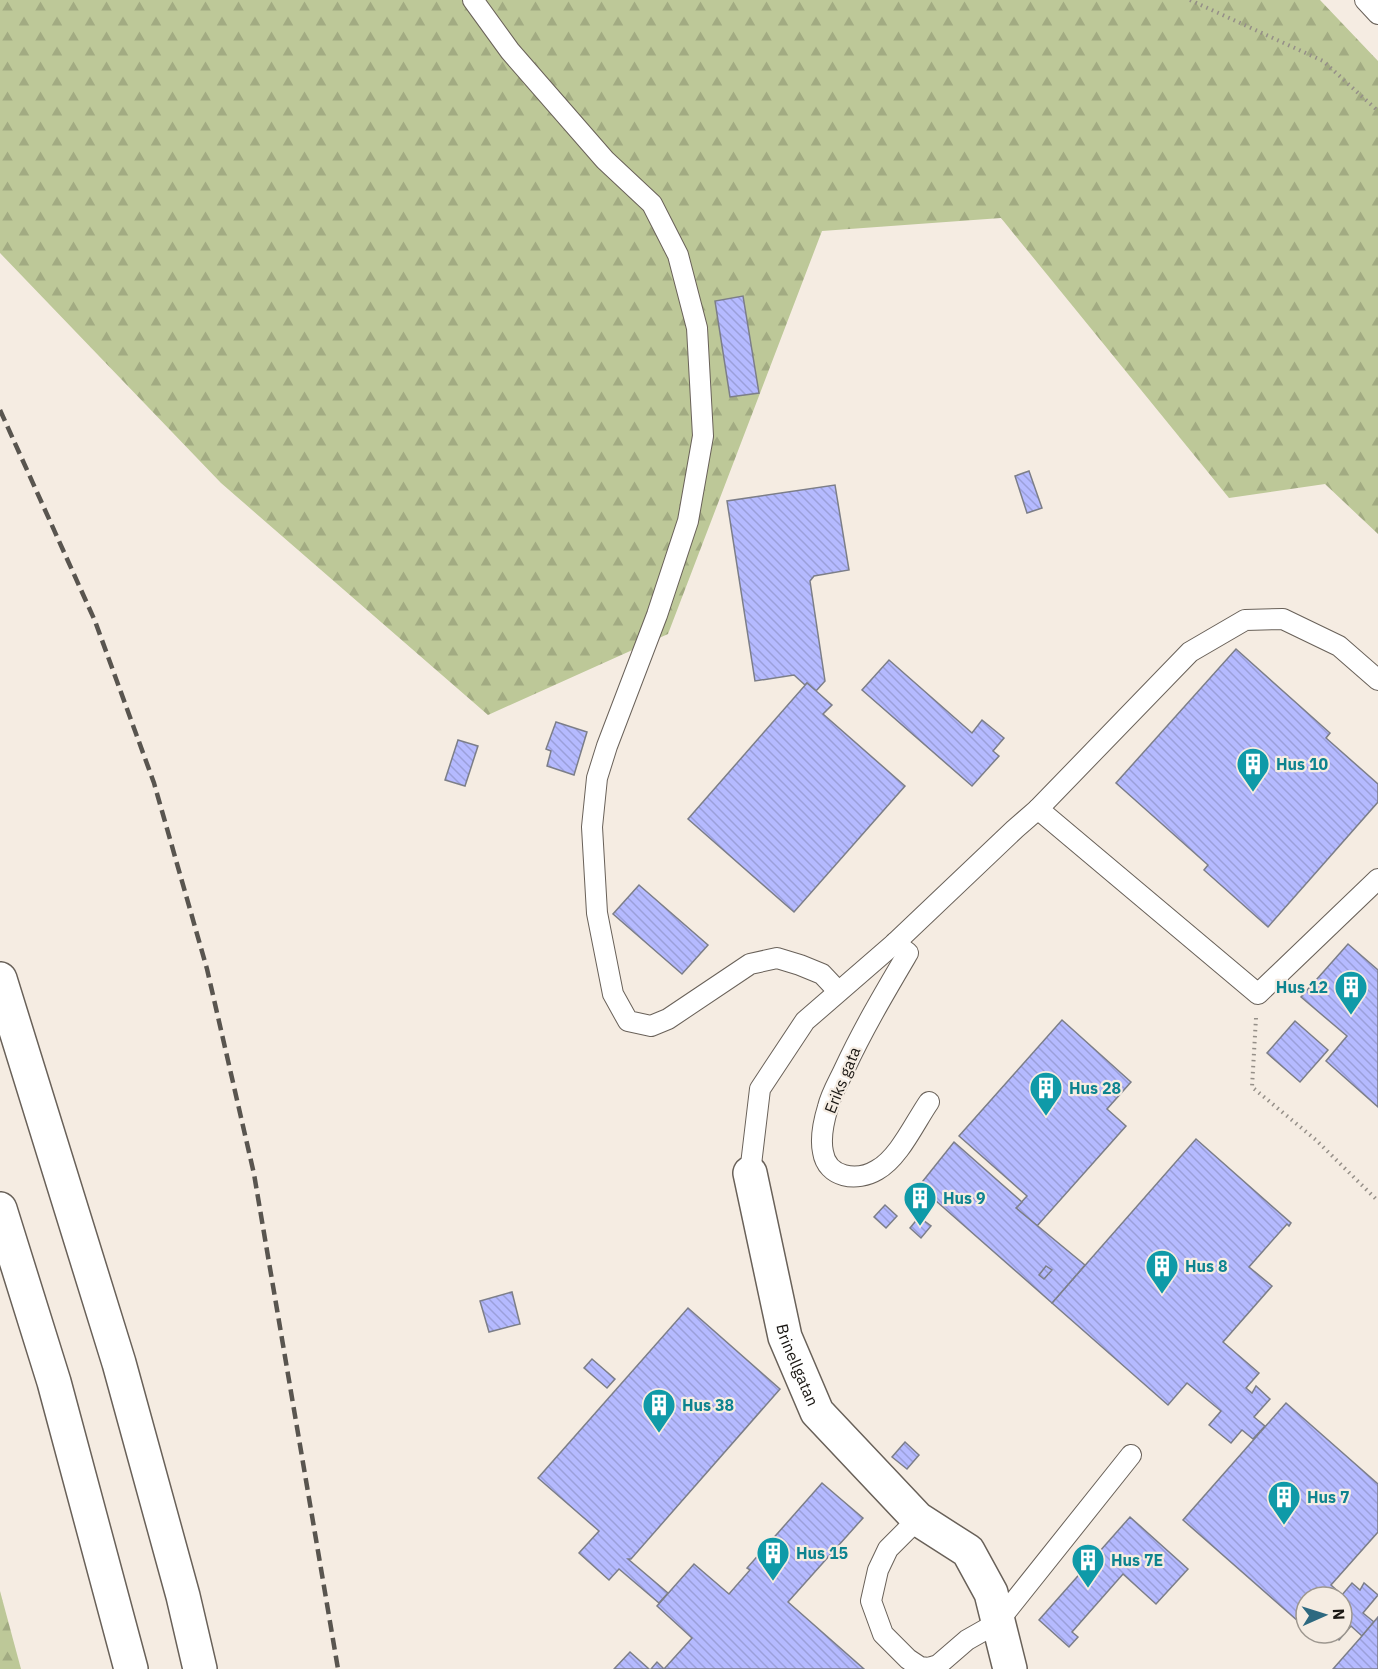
<svg xmlns="http://www.w3.org/2000/svg" width="1378" height="1669" viewBox="0 0 1378 1669" font-family="'IBM Plex Sans',sans-serif">
  <defs>
    <pattern id="forest-firs" width="22" height="20" patternUnits="userSpaceOnUse" patternTransform="scale(1.5)"><rect width="22" height="20" fill="#bdc898"/><path d="M5 1l3.5 6h-7zM16 11l3.5 6h-7z" fill="#a2ab82"/></pattern>
    <pattern id="building-back-hatch" width="6" height="6" patternUnits="userSpaceOnUse" patternTransform="scale(1.5)"><rect width="6" height="6" fill="#b5baff"/><path d="M-1 5l2 2M0 0l6 6M5-1l2 2" fill="none" stroke="#9b9fda"/></pattern>
  </defs>
  <rect width="100%" height="100%" fill="#f5ece2"/>
  <g fill="url(#forest-firs)">
    <polygon points="0,0 1320,0 1378,61 1378,534 1325,484 1229,498 1001,218 822,231 668,634 488,715 221,483 0,253"/>
    <polygon points="0,1591 21,1669 0,1669"/>
  </g>
  <g fill="url(#building-back-hatch)" stroke="#7c7e88" stroke-width="1.5">
    <polygon points="743,296 759,393 730,397 715,301"/>
    <polygon points="1029,471 1042,508 1027,513 1015,476"/>
    <polygon points="835,485 849,570 814,576 810,581 825,681 816,691 807,683 805,685 794,675 755,681 727,501"/>
    <polygon points="1236,649 1330,733 1326,738 1378,784 1378,802 1268,927 1204,870 1208,865 1116,783"/>
    <polygon points="889,660 972,733 982,720 1004,738 993,751 999,756 972,786 862,690"/>
    <polygon points="807,683 832,705 823,714 905,786 794,912 688,819"/>
    <polygon points="556,722 587,732 574,775 547,766 551,751 546,749"/>
    <polygon points="458,740 478,746 465,786 445,780"/>
    <polygon points="639,885 708,945 682,974 613,914"/>
    <polygon points="1348,944 1378,970 1378,1107 1326,1061 1347,1036 1301,997"/>
    <polygon points="1062,1020 1131,1082 1107,1109 1126,1126 1037,1226 1016,1208 1027,1196 959,1136"/>
    <polygon points="1295,1021 1328,1050 1300,1082 1267,1053"/>
    <polygon points="1196,1139 1291,1223 1289,1226 1287,1224 1249,1267 1272,1286 1223,1342 1259,1373 1246,1388 1252,1393 1256,1386 1270,1399 1254,1417 1265,1426 1253,1439 1242,1430 1231,1443 1209,1425 1221,1411 1187,1383 1168,1405 1052,1303"/>
    <polygon points="954,1142 1022,1202 1016,1208 1085,1265 1052,1303 919,1186"/>
    <polygon points="885,1205 897,1216 886,1228 874,1217"/>
    <polygon points="919,1217 931,1226 921,1238 910,1228"/>
    <polygon points="1046,1266 1052,1270 1044,1279 1039,1275"/>
    <polygon points="512,1292 520,1324 489,1332 480,1301"/>
    <polygon points="688,1308 780,1389 631,1559 628,1559 668,1593 659,1603 619,1569 609,1580 579,1553 599,1531 538,1478"/>
    <polygon points="592,1359 615,1379 607,1388 584,1368"/>
    <polygon points="1286,1403 1378,1484 1378,1532 1331,1585 1342,1595 1352,1583 1360,1590 1364,1583 1378,1595 1363,1613 1374,1622 1362,1636 1351,1626 1339,1640 1331,1633 1342,1633 1342,1597 1306,1597 1306,1614 1299,1622 1183,1520"/>
    <polygon points="905,1442 919,1455 907,1469 892,1457"/>
    <polygon points="822,1483 863,1518 788,1602 864,1669 651,1669 657,1662 664,1669 692,1638 657,1606 694,1564 729,1594 750,1570 747,1568"/>
    <polygon points="1130,1517 1188,1569 1156,1604 1123,1574 1072,1632 1078,1637 1069,1647 1039,1620"/>
    <polygon points="1378,1617 1378,1669 1333,1669 1362,1636"/>
    <polygon points="630,1652 649,1669 614,1669"/>
  </g>
  <g fill="none" stroke-linecap="round" stroke-linejoin="round">
    <g stroke="#696159" stroke-width="22">
      <g id="lane">
        <polyline points="473,0 510,51 605,160 652,204 678,255 697,328 703,436 688,521 657,615 607,746 597,778 592,827 597,913 613,994 628,1021 651,1026 668,1019 750,964 777,958 800,965 822,974 838,991"/>
        <polyline points="1365,0 1378,14"/>
        <polyline points="1378,680 1339,646 1283,619 1245,620 1190,652 1038,809 1258,994 1378,879"/>
        <path d="M895 943 908 953C885 992 863 1029 844 1070 839 1081 831 1094 828 1107 824 1120 820 1138 823 1152 827 1178 857 1182 877 1170 899 1158 915 1122 929 1102"/>
        <polyline points="750,1173 760,1089 805,1021 895,943 1015,829 1038,809"/>
        <polyline points="918,1519 888,1549 878,1570 871,1601 883,1634 908,1659 920,1667 928,1668 938,1665 967,1640 997,1623 1131,1455"/>
      </g>
    </g>
    <g stroke="#696159" stroke-width="36">
      <g id="street">
        <path id="s1" d="M750 1173 785 1337 817 1412 918 1519 968 1551 991 1593 1010 1669"/>
      </g>
    </g>
    <g stroke="#696159" stroke-width="36">
      <g id="highway">
        <polyline points="0,979 119,1363 183,1596 200,1669"/>
        <polyline points="0,1209 54,1382 131,1669"/>
      </g>
    </g>
    <g stroke="#958f88" stroke-width="4" stroke-dasharray="1.5 4.5" stroke-linecap="butt">
      <polyline points="1190,0 1323,61 1378,111"/>
      <polyline points="1256,1018 1252,1087 1316,1140 1378,1201"/>
    </g>
    <use href="#lane" stroke="#fff" stroke-width="20"/>
    <use href="#street" stroke="#fff" stroke-width="33"/>
    <use href="#highway" stroke="#fff" stroke-width="33"/>
    <polyline stroke="#59554f" stroke-width="4.5" stroke-dasharray="12 6" stroke-linecap="butt" points="0,410 95,621 154,783 207,969 254,1174 338,1669"/>
  </g>
  <defs>
    <g id="building-pin" transform="scale(1.725)"><path d="M0 17L-7.5 6A9.5 9.5 0 1 1 7.5 6Z" fill="#0f9aa8" stroke="#f5ece2"/><path d="M-4-6H4V6H1V3H-1V6H-4ZM-2.5-4.3h1.7v1.8h-1.7ZM.8-4.3h1.7v1.8H.8ZM-2.5-1h1.7V.8h-1.7ZM.8-1h1.7V.8H.8Z" fill="#fff"/></g>
  </defs>
  <g fill-rule="evenodd">
    <use href="#building-pin" x="1253" y="764"/>
    <use href="#building-pin" x="1351" y="987"/>
    <use href="#building-pin" x="1046" y="1088"/>
    <use href="#building-pin" x="920" y="1198"/>
    <use href="#building-pin" x="1162" y="1266"/>
    <use href="#building-pin" x="659" y="1405"/>
    <use href="#building-pin" x="1284" y="1497"/>
    <use href="#building-pin" x="773" y="1553"/>
    <use href="#building-pin" x="1088" y="1560"/>
  </g>
  <g text-anchor="middle" dominant-baseline="central" stroke-width="4.5" stroke-linejoin="round" paint-order="stroke">
    <g font-size="16" font-weight="bold" fill="#0d838f" stroke="#f5ece2" text-anchor="start">
      <text x="1276" y="764">Hus 10</text>
      <text x="1328" y="987" text-anchor="end">Hus 12</text>
      <text x="1069" y="1088">Hus 28</text>
      <text x="943" y="1198">Hus 9</text>
      <text x="1185" y="1266">Hus 8</text>
      <text x="682" y="1405">Hus 38</text>
      <text x="1307" y="1497">Hus 7</text>
      <text x="796" y="1553">Hus 15</text>
      <text x="1111" y="1560">Hus 7E</text>
    </g>
    <g font-size="16" fill="#1a1713" stroke="#f5ece2">
      <text transform="translate(842 1080) rotate(-68)">Eriks gata</text>
      <text stroke="none"><textPath href="#s1" startOffset="198">Brinellgatan</textPath></text>
    </g>
  </g>
  <g transform="translate(1324 1615) rotate(87)"><circle r="28" fill="#f5ece2" stroke="#9d978f" stroke-width="1.5"/>
  <path d="M0-4.5L10 22L0 15L-10 22Z" fill="#2d6980"/>
  <text y="-9" font-size="16" font-weight="bold" text-anchor="middle" fill="#1a1713">N</text>
  </g>
</svg>
